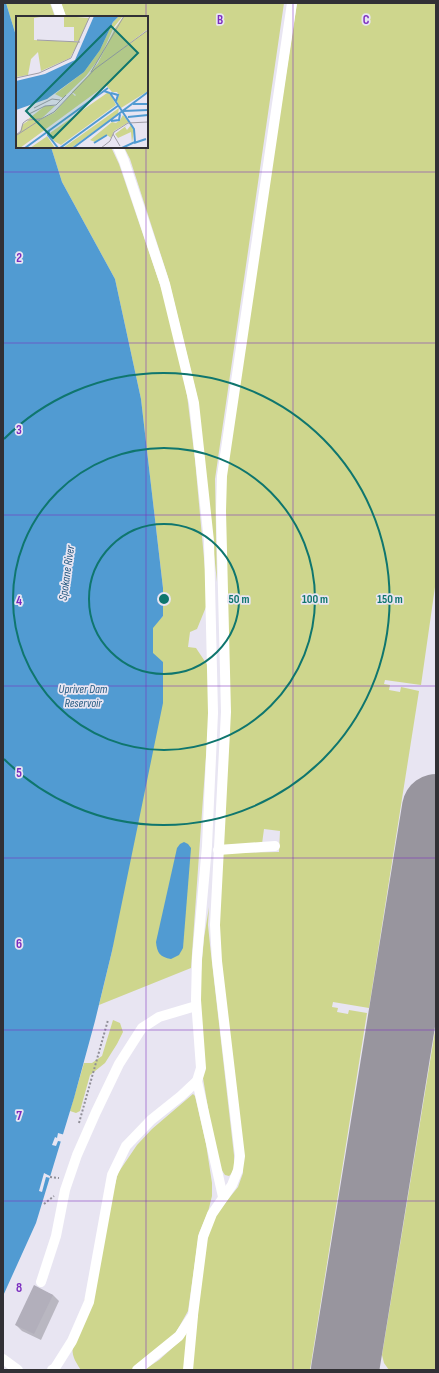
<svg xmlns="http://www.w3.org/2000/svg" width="439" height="1373" viewBox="0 0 439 1373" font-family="'Sofia Sans Condensed',sans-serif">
  <rect width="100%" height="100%" fill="#e8e5f2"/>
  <g fill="#ced68d">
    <polygon points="6,3 50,3 55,17 17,17 17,39"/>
    <polygon points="61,3 284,3 215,479 217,582 197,396 168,277 130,159 124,147 147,147 147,17 66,17"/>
    <polygon points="297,3 436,3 436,580 421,685 385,680 384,684 390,685 389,690 400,692 401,687 419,691 369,1008 333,1002 332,1007 338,1008 337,1012 348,1014 349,1010 367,1013 310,1370 144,1370 159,1360 179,1342 196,1313 207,1240 214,1218 222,1207 238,1187 243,1173 243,1156 221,962 219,926 222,853 279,852 280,831 264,829 262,844 223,845 224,477"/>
    <polygon points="51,147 111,147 119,164 171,317 187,395 195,460 208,602 197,629 190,632 188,647 196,648 208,666 209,713 191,968 99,1005 112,951 153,653 153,627 163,616 163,588 141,399 115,279 62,182"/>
    <path d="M209 907 208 925 210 945 234 1155C234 1163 236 1171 229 1176L225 1175 221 1169 210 1120 203 1078 204 1064 199 994 204 938Z"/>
    <polygon points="113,1020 120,1023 123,1032 117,1044 105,1063 90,1075 80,1111 76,1113 70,1111 84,1063 92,1063 102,1056"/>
    <polygon points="436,1025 436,1370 389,1370 384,1363 382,1355"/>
    <path d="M193 1094 195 1096 206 1144 212 1183V1196L208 1212 199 1233 188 1311 175 1334 160 1349 132 1370H81C75 1361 71 1355 73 1344L118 1173 137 1145 152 1129Z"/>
  </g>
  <g fill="#519bd2">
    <polygon points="3,3 6,3 17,39 17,147 51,147 62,182 115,279 141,399 163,588 163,616 153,628 153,653 163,662 163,703 112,951 95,1021 74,1098 36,1223 3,1296"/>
    <path d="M184 842 188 844 191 848 183 948 179 955 171 959C160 957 157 953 156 942L177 848 180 844Z"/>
  </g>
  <g fill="#e8e5f2">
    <polygon points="58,1133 65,1135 63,1142 58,1141 56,1146 52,1145 55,1137 57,1138"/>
    <polygon points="44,1173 50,1176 50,1178 46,1177 42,1192 39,1191"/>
  </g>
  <polygon fill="#0003" points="34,1287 53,1295 59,1301 41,1340 22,1331 16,1325"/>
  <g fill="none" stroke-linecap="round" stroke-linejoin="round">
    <polyline stroke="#98959e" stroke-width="27" points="349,1344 351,1360 357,1370"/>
    <polyline stroke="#98959e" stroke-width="68" points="345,1370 436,808"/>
  </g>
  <polygon fill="#b2afbb" points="34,1285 53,1295 34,1334 15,1325"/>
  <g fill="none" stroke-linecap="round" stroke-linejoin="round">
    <g stroke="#918f98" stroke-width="2" stroke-dasharray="2 2" stroke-linecap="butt">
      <polyline points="79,1123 108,1020"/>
      <polyline points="50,1177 59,1178"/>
      <polyline points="44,1204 54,1196"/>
    </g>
    <g stroke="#fff" stroke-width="10">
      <polyline points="56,3 61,17"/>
      <polyline points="218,850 275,846"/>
      <polyline points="197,1081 223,1197"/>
      <polyline points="41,1282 56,1236 65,1190 77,1155 96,1112 119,1064 142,1028 159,1017 196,1006"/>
      <polyline points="3,1359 18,1370"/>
      <polyline points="52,1370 55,1368 72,1341 89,1302 112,1175 126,1146 151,1120 181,1096 197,1081 201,1068 196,1000 197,958 207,846 213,713 209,541 194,403 165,284 124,161 118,147"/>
      <polyline points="137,1370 179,1336 193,1315 203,1237 212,1214 232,1185 238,1170 240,1156 217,961 215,925 226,712 221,511 222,476 292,3"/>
      <polyline points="188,1370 193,1316"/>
    </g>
  </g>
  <path fill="none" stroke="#7b2cbf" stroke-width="1" stroke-opacity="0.55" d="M146 3V17M293 3V1370M146 147V1370M3 172H436M3 343H436M3 515H436M3 686H436M3 858H436M3 1030H436M3 1201H436"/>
  <g fill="none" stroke="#0f766e" stroke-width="2">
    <circle cx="164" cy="599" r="75"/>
    <circle cx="164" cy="599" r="151"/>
    <path d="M4 439A226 226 0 1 1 4 759"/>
  </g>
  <g text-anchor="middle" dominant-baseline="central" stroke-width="3.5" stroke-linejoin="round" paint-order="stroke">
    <g font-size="12" font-style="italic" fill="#265b82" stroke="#e8e5f2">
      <text transform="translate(67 573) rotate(-82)">Spokane River</text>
      <text x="83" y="689">Upriver Dam<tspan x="83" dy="14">Reservoir</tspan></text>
    </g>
  </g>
  <g transform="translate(16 16)">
    <rect width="132" height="132" fill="#e8e5f2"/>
    <path d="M0 0H31L18 2V24L63 26 54 42 25 55 22 36 15 43 12 59 0 61ZM48 0 73 2 63 25H58V11H48ZM103 0H107L98 11 85 40 70 60 47 82 39 78 68 56 84 34 97 6ZM108 0H132V13L72 59 82 47 99 12ZM132 14V75L105 92 100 84 103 79 101 76H96L90 69 4 132H0V119L4 117 6 109 13 104H23L38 97 56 77 59 80 60 79 56 76 79 53ZM91 77H94L100 89 45 129 38 125 34 117ZM29 90H39L25 103H13L7 107ZM103 92 102 98 87 109 55 132H47ZM107 99 113 106 98 115 95 122 91 119 79 126 74 124 96 106 100 107 104 104ZM114 107 109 111 111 114 115 109 118 114 116 127 115 116 102 122 99 118ZM31 120 39 132H14L30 121Z" fill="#ced68d"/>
    <path d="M78 0H103L97 6 84 34 68 56 31 83 0 94V65L29 58 59 44Z" fill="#519bd2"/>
    <path fill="none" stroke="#519bd2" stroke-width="2" d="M88 75 94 77 118 113 119 126 106 132M95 77 102 79 100 85M117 88H132M107 95 132 94M112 101 132 99M95 105 103 104 104 98M33 115 32 119 42 132M78 127 91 119M118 127 130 123M9 132 92 72M44 132 103 89M57 132 132 76"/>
    <path fill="none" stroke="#9f9da6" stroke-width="1" d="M21 24 64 26M75 56 108 0M0 62 23 57 55 42 74 0M18 92 36 83 44 84M11 94 13 98 29 90 40 89 50 79M97 118 104 130M0 119 5 115 7 107 11 104 25 103 38 96 79 53 132 14M1 119 24 104M85 132 94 125 98 116 112 107 132 106"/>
    <path fill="#0f766e" fill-opacity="0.15" stroke="#0f766e" stroke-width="2" d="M95 10 122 37 37 122 10 95Z"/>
    <rect width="132" height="132" fill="none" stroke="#313035" stroke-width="2"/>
  </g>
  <g font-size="13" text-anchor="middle" font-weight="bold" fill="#7b2cbf" stroke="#e8e5f2" stroke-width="3.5" stroke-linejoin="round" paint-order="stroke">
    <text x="220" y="24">B</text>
    <text x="366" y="24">C</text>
    <text x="19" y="262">2</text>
    <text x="19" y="434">3</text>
    <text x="19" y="605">4</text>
    <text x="19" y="777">5</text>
    <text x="19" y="948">6</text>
    <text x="19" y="1120">7</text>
    <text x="19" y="1292">8</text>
  </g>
  <circle cx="164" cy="599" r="6" fill="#0f766e" stroke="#e8e5f2" stroke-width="2"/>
  <g font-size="12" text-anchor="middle" font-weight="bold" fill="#0f766e" stroke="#e8e5f2" stroke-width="3.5" stroke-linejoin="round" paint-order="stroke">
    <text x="239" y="603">50 m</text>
    <text x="315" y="603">100 m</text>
    <text x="390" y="603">150 m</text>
  </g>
  <rect width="439" height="1373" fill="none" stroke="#313035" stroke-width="8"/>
</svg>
